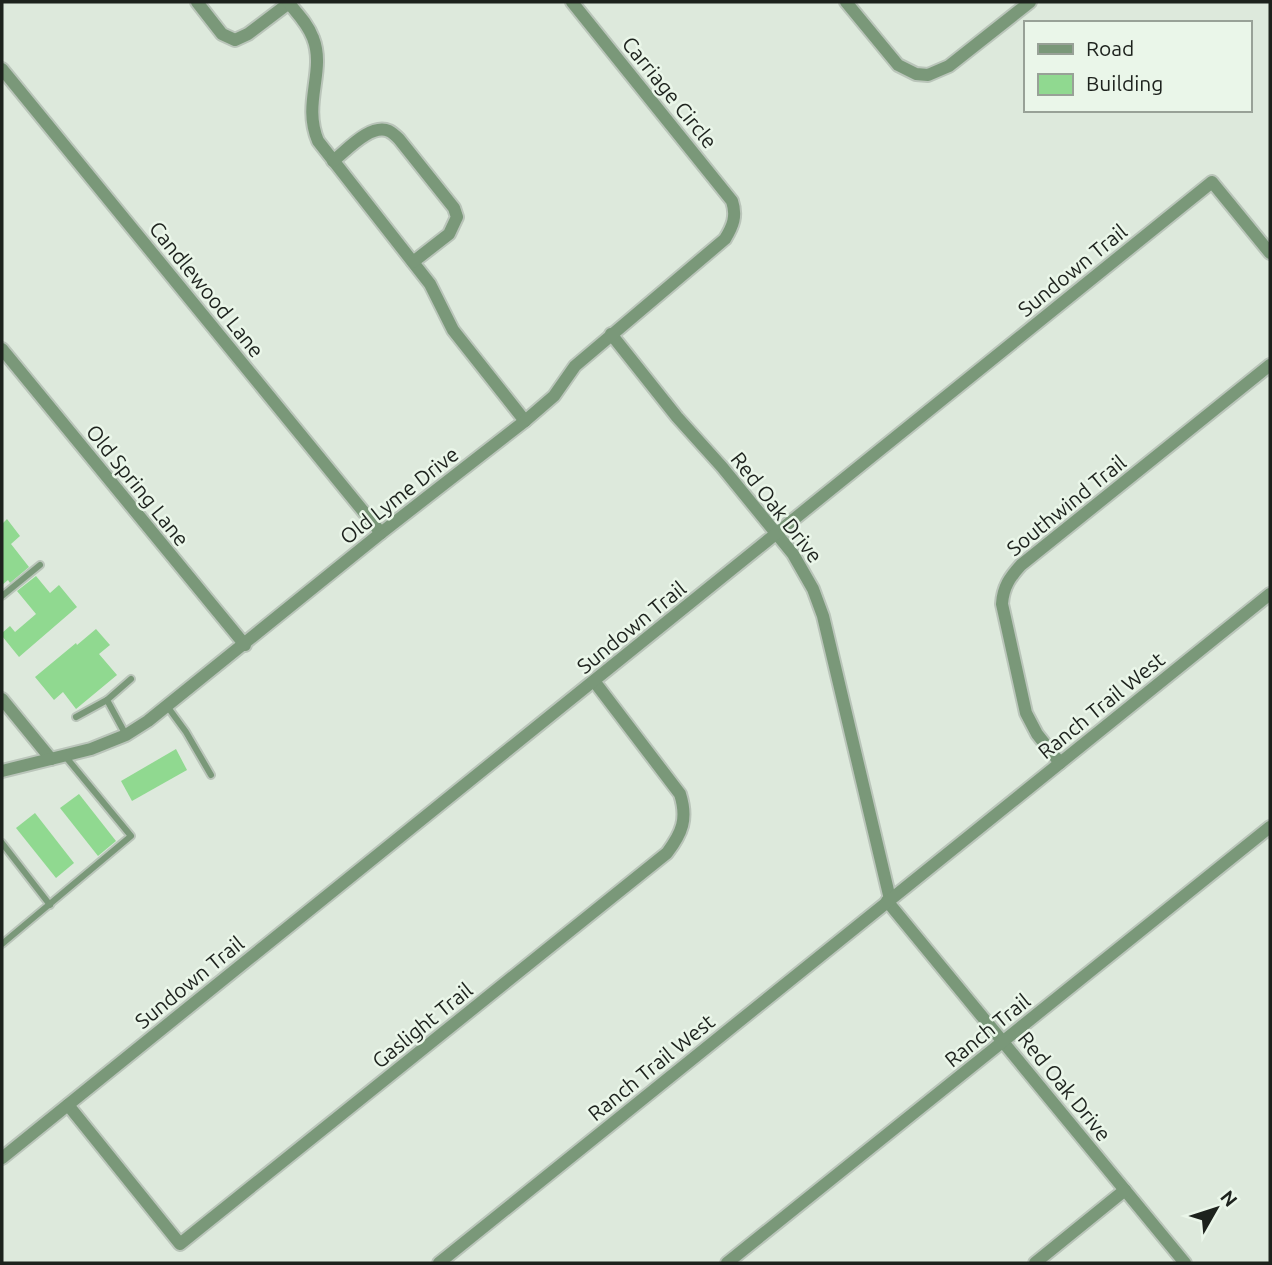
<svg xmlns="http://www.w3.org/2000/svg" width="1272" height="1265" viewBox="0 0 1272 1265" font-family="Ubuntu,sans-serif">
  <rect width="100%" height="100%" fill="#dde9dc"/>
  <g fill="#90d990">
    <polygon points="7,519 20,536 11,544 29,567 10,583 8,580 2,585 2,524"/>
    <polygon points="36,576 50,593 59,585 77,607 19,657 2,636 2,633 10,626 15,632 36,614 17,591"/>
    <polygon points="96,629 110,645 99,654 117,675 76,709 63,692 54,700 35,677 76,643 77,645"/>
    <polygon points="176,749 187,770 132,801 121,781"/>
    <polygon points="79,794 116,841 98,856 60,808"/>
    <polygon points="35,813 74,863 56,878 16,828"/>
  </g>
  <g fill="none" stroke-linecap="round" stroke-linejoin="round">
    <g stroke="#bac5ba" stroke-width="10">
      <g id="service">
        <polyline points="2,596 40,565"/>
        <polyline points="167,706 186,732 211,775"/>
        <polyline points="76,717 107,700"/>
        <polyline points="126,735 107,700 131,679"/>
        <polyline points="2,843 50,905"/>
        <polyline points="2,944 131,836 65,756"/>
      </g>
    </g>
    <g stroke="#bac5ba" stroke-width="16">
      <g id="minor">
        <polyline points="197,2 222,34 235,40 248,34 289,3"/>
        <path d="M288 2C297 13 308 24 313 38 326 71 302 103 318 141L430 284 453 330 525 421"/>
        <polyline points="846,2 898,65 916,74 928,75 949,66 1030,2"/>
        <polyline points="2,69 381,533"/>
        <path d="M333 161C347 150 371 123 389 131 391 132 397 137 399 139L454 208 457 217 449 234 413 262"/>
        <polyline points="611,334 677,417 722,467 793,554 813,589 823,616 890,899"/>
        <polyline points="2,349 245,645"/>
        <polyline points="2,699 51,759"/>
        <path d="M1060 763 1037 734 1026 713 1002 604C1003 587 1010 577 1021 565L1270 365"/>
        <path d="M2 771 91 749 126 735 148 721 381 533 525 421 554 396 575 366 725 239C733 226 737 216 732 201L572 2"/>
        <polyline points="887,901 1185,1263"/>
        <path d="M68 1105 180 1244 667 853C682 833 688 819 680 794L594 681"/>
        <polyline points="2,1158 1212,182 1270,253"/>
        <polyline points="439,1263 1270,594"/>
        <polyline points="727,1263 1270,827"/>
        <polyline points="1035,1263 1125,1190"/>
      </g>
    </g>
    <use href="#service" stroke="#7a9879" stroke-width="6"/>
    <use href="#minor" stroke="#7a9879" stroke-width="12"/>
  </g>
  <g text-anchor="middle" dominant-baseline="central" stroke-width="5" stroke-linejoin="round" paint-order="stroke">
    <g font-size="21" fill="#1d221d" stroke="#eaf6e9">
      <text transform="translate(670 92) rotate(51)">Carriage Circle</text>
      <text transform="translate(1072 270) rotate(-39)">Sundown Trail</text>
      <text transform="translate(207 289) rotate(51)">Candlewood Lane</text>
      <text transform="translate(138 485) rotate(51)">Old Spring Lane</text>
      <text transform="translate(399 495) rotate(-38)">Old Lyme Drive</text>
      <text transform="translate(1066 505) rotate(-39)">Southwind Trail</text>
      <text transform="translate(777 507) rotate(52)">Red Oak Drive</text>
      <text transform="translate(631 627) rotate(-39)">Sundown Trail</text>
      <text transform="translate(1101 705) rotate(-39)">Ranch Trail West</text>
      <text transform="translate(189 982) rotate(-39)">Sundown Trail</text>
      <text transform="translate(422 1025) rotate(-39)">Gaslight Trail</text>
      <text transform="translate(987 1030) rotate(-39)">Ranch Trail</text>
      <text transform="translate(651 1067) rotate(-39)">Ranch Trail West</text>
      <text transform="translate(1065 1086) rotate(51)">Red Oak Drive</text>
    </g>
  </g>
  <rect width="1272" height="1265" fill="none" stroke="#1d221d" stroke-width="7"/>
  <rect x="1024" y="21" width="228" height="91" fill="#eaf6e9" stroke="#98a197" stroke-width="2"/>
  <rect x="1038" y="44" width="35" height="10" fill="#7a9879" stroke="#98a197" stroke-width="2"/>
  <text x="1086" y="56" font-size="21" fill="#1d221d">Road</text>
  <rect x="1038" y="74" width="35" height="21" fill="#90d990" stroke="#98a197" stroke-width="2"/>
  <text x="1086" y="91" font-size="21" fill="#1d221d">Building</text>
  <g transform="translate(1216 1209) rotate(51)" stroke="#eaf6e9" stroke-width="5" paint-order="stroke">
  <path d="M0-5L12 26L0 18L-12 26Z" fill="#1d221d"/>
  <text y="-10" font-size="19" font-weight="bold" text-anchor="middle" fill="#1d221d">N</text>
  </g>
</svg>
